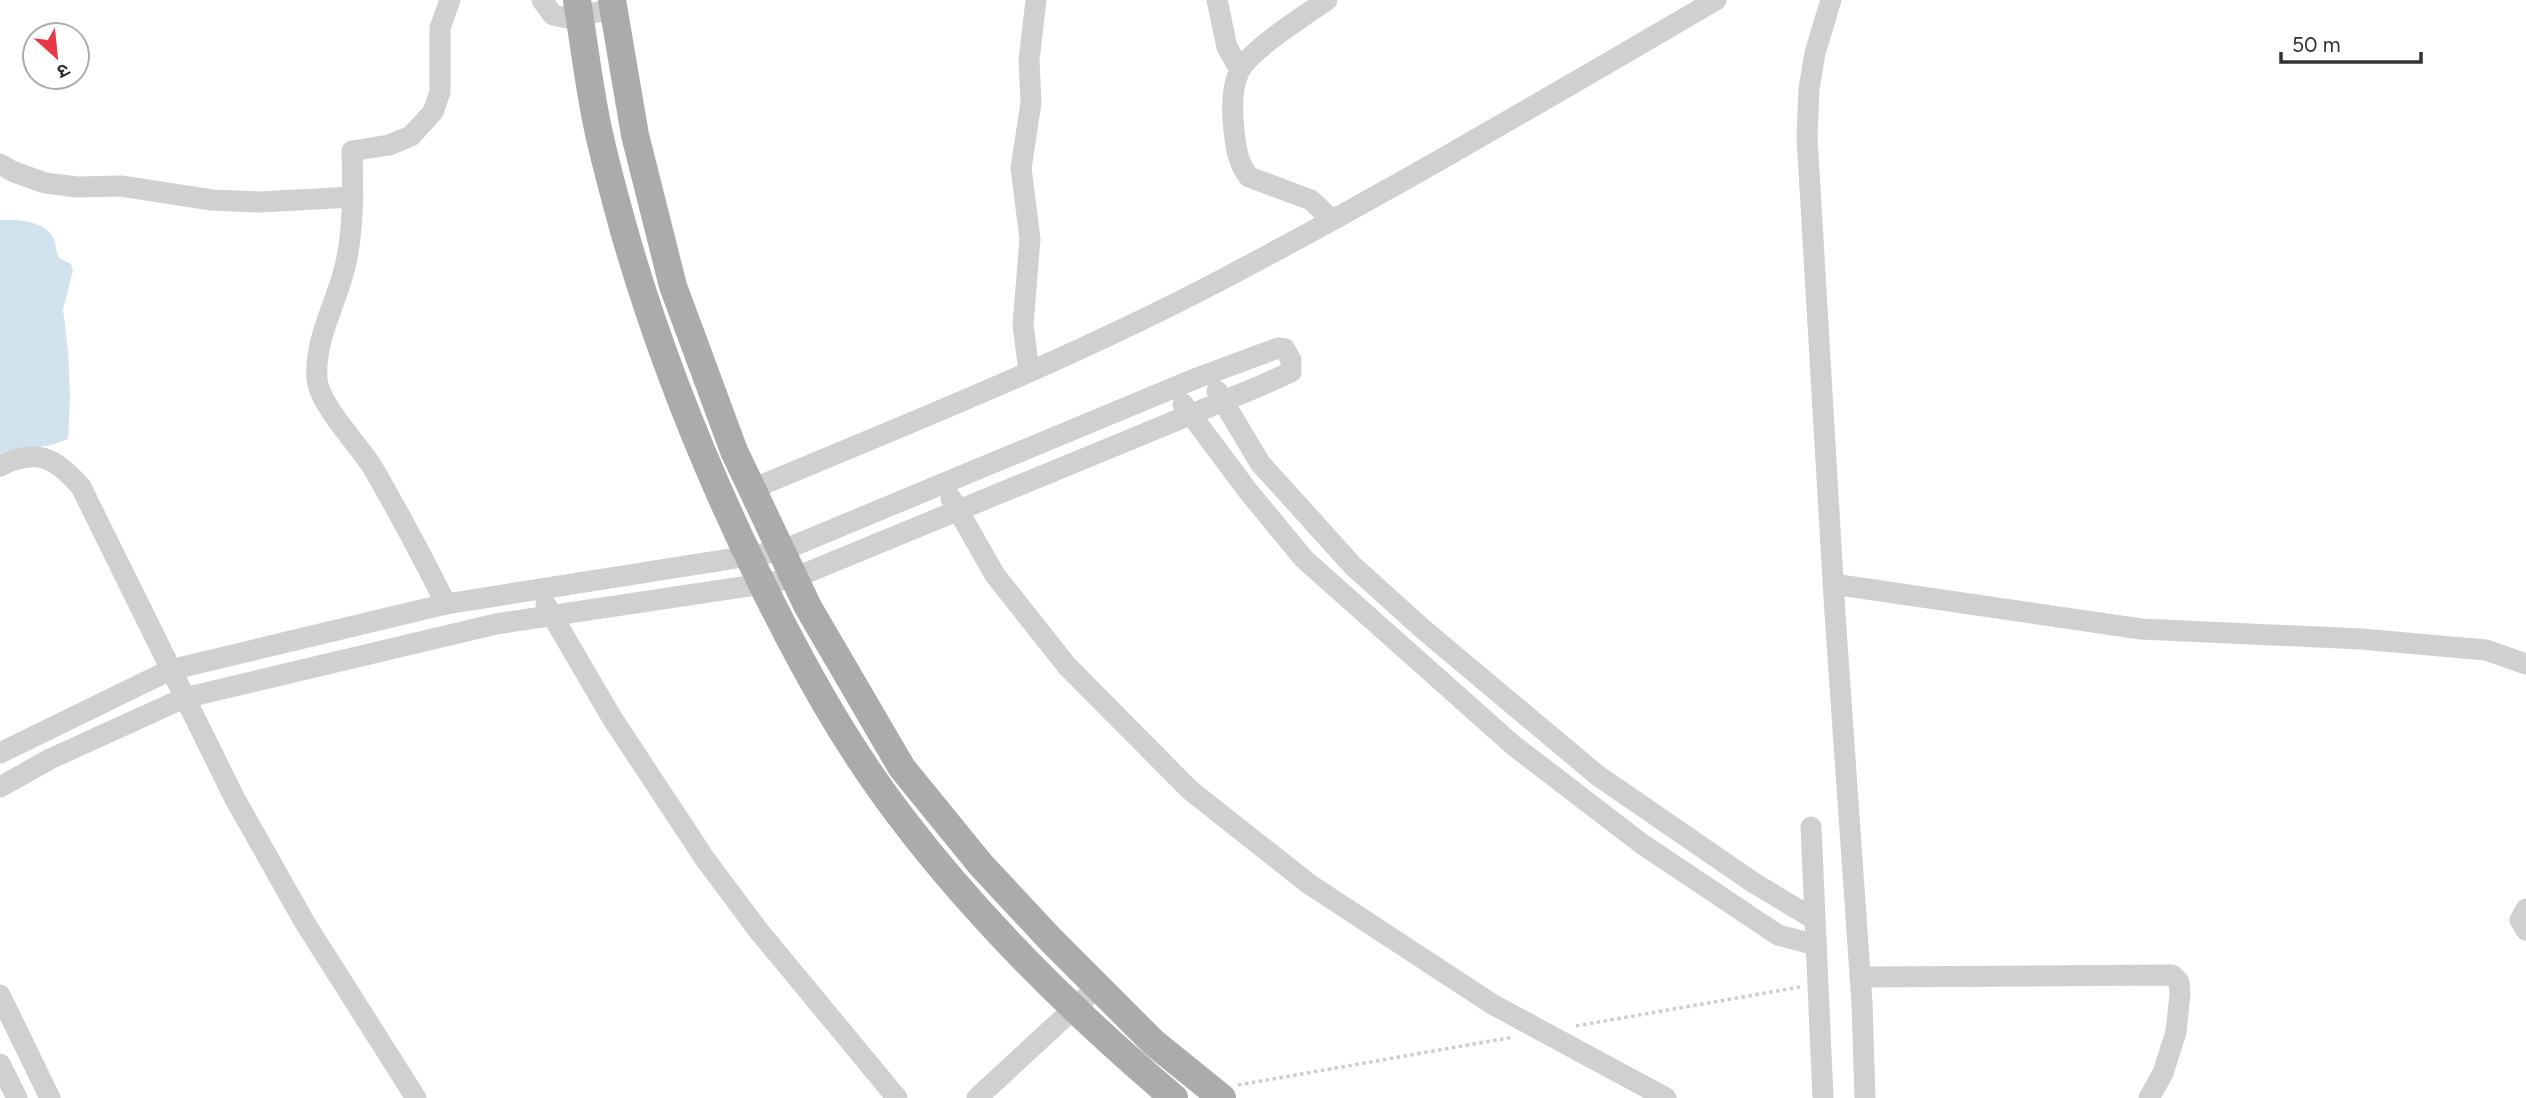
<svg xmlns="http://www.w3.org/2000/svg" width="2526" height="1098" viewBox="0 0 2526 1098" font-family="Figtree,'Noto Sans Devanagari',sans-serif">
  <rect width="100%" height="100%" fill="#fff"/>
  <path fill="#cfe2ee" d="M0 220C17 219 49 221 55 242 56 247 56 252 59 258L71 264 73 271 63 309 68 350 70 397 68 439 51 445 0 454Z"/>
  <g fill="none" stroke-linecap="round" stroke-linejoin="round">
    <g stroke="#cdcdcd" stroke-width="3.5" stroke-dasharray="3.5 3.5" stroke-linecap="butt">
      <polyline points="1576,1026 1800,987"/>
      <polyline points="1238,1085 1514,1037"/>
    </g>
    <g stroke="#d0d0d0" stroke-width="21">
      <polyline points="542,0 553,15 567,18 613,9"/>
      <polyline points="1217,0 1227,47 1240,70"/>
      <path d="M1327 0C1306 15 1249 50 1239 72 1231 89 1232 113 1234 131 1236 149 1238 163 1249 177L1311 200 1331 219"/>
      <polyline points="1831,0 1815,53 1809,89 1807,137 1835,614 1862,1003 1865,1098"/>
      <polyline points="0,164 14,172 45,183 77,187 121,186 212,200 259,202 353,197"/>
      <polyline points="1029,371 1023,325 1030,239 1021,168 1031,103 1029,60 1036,0"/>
      <polyline points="1217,391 1260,463 1353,566 1424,630 1597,775 1754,883 1814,919"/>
      <polyline points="1183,404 1248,491 1304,559 1513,745 1642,844 1778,935 1816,945"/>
      <path d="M0 466C37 448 55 457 81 487L235 799 305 923 416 1098"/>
      <path d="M752 489C910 423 1071 359 1223 279 1390 191 1553 95 1716 0"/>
      <polyline points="951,498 995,575 1067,666 1190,790 1309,884 1492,1004 1666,1098"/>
      <polyline points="1833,584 2141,629 2361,639 2486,650 2526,664"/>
      <path d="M446 604C423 558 399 513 373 468 359 445 319 405 317 379 314 340 336 304 345 267 354 229 353 189 352 151L389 145 411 136 433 112 440 92V28L450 0"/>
      <polyline points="546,605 612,718 705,859 758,930 897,1098"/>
      <polyline points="0,753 170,670 446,604 781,551 1197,378 1278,348 1285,349 1291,360 1291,372 1260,386 794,578 762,584 496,624 184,698 50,759 0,787"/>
      <polyline points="1811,827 1823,1098"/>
      <polyline points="2526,909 2520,920 2526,930"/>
      <polyline points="1860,977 2172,975 2179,982 2180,994 2176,1032 2163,1073 2149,1098"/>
      <polyline points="0,995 50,1098"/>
      <polyline points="0,1064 17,1098"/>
      <polyline points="977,1098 1097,987"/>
    </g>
    <g stroke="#ababab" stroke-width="28">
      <path d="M577 0C583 38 588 77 595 114 602 152 613 190 623 227 658 351 706 470 763 586 803 667 846 745 901 817 980 921 1075 1014 1174 1098"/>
      <polyline points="612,0 635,135 673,286 734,451 808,607 902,768 981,865 1051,940 1154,1043 1222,1098"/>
    </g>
  </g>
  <g transform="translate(56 56) rotate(153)"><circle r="33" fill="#ffffff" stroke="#adadad" stroke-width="2"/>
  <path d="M0-5L12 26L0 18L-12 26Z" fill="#e63946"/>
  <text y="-10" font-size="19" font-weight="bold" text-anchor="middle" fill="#333333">उ</text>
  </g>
  <path d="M2281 52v10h140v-10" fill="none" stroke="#333333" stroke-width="3.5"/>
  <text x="2292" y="52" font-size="21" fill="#333333" stroke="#ffffff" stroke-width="5" paint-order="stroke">50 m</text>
</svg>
